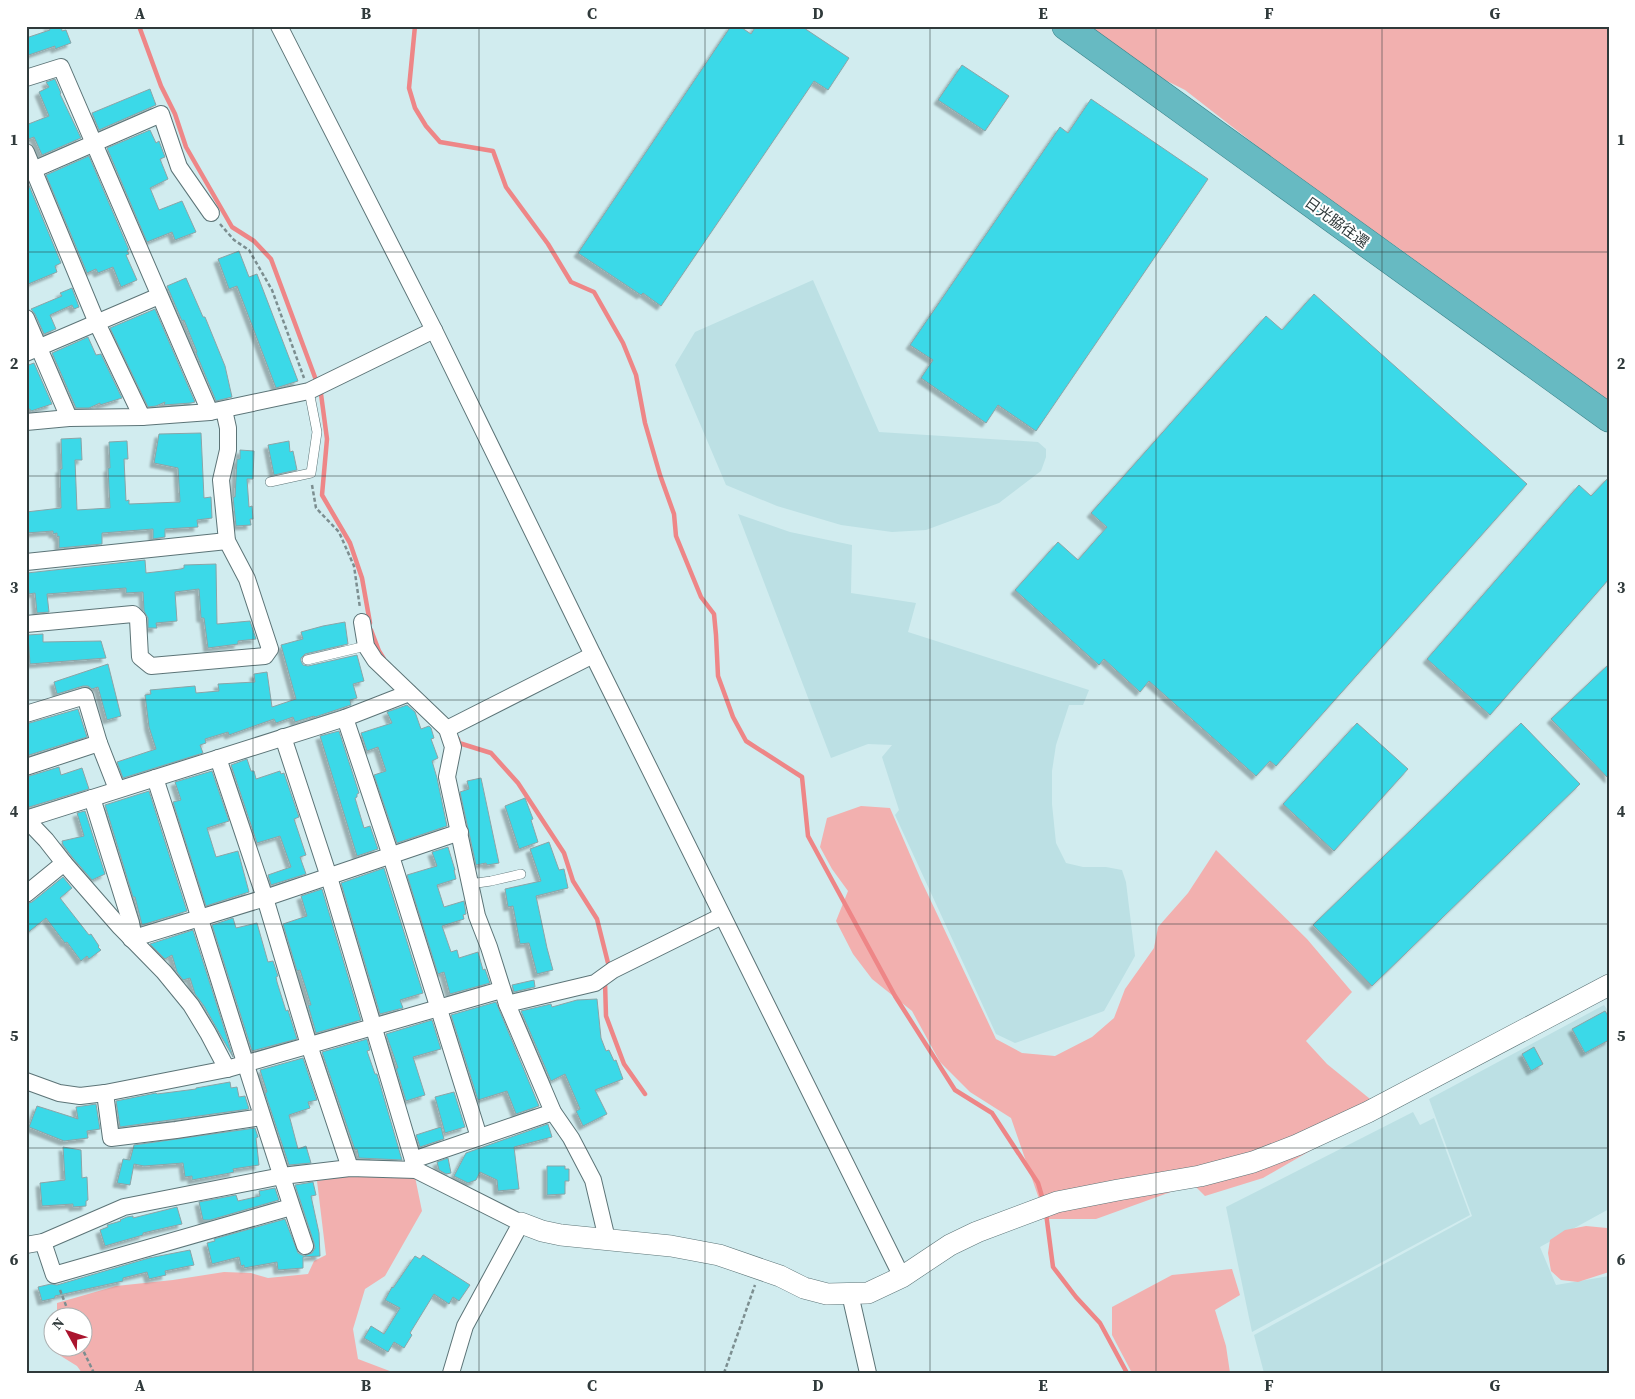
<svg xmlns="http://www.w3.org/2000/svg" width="1635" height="1399" viewBox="0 0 1635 1399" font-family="'Source Serif 4','Noto Sans JP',serif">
  <defs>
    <filter id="shadow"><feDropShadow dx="-4" dy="4" stdDeviation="1" flood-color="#0004"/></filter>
  </defs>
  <rect width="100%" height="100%" fill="#d1ecef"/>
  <g fill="#bce0e4">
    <polygon points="813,280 879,432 1038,442 1046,449 1046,457 1041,471 999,503 926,530 892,532 841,525 777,506 726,485 675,365 695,332"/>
    <polygon points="738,514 790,532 852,545 851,593 916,603 908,632 1089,690 1083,705 1069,705 1056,745 1052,771 1052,804 1056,843 1066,863 1083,867 1106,867 1122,870 1126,882 1135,956 1104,1011 1015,1043 996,1034 895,815 899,810 882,757 892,745 868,744 831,758"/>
    <polygon points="1604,1005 1609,1012 1609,1209 1540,1247 1556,1285 1609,1276 1609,1373 1264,1373 1254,1335 1472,1216 1429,1099"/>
    <polygon points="1413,1112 1420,1125 1434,1118 1470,1215 1252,1332 1226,1207"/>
  </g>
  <g fill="#f2b0af">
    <polygon points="1083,26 1609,26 1609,403 1565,376 1543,352 1511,332 1400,249 1307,185 1185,90 1153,74"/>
    <polygon points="861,806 890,808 921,880 996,1039 1022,1053 1055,1056 1092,1037 1114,1018 1125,989 1154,948 1158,927 1188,893 1216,850 1307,939 1352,992 1306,1041 1327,1064 1375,1103 1315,1148 1263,1178 1205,1196 1193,1184 1096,1219 1046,1219 1011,1118 970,1092 940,1062 912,1011 872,979 853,954 836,921 848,891 832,869 820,847 827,818"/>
    <polygon points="358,1174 415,1177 422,1211 385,1276 365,1289 353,1329 358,1359 395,1373 82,1373 77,1366 56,1353 56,1347 82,1346 82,1316 57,1316 57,1303 116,1286 173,1280 224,1272 251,1273 268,1278 308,1274 314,1261 326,1255 317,1181"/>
    <polygon points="1586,1226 1607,1228 1609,1226 1609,1272 1578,1282 1561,1280 1551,1271 1548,1253 1550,1240 1565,1230"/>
    <polygon points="1232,1269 1240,1295 1215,1310 1226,1346 1230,1373 1132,1373 1112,1335 1112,1307 1172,1275"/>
  </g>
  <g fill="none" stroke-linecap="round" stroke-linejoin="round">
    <g stroke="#ee8687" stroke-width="4.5">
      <polyline points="139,26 161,86 175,114 186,147 232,227 254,241 271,259 316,380"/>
      <polyline points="415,26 409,88 415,108 426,126 440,142 493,151 506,187 548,244 571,282 594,292 623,343 636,375 645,423 660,475 674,514 676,536 701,597 714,614 716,635 718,676 733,717 746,741 802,777 808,836 895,996 955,1090 992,1113 1038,1183 1043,1200"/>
      <polyline points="321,394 327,439 322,495 350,543 362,578 370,623"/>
      <polyline points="371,630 379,651 384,659"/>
      <polyline points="458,739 459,743 491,753 518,783 564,853 573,881 597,919 608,963"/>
      <polyline points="605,982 606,1016 624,1064 645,1094"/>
      <polyline points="1046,1213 1053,1267 1076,1297 1100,1323 1127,1373"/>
    </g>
  </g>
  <g fill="#3ad9e8" stroke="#8ba4a7" filter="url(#shadow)">
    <polygon points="48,26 61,26 62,31 66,30 71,43 55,49 55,46 26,56 26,38 50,30"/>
    <polygon points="731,26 739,26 751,34 756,26 801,26 849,58 828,90 814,81 661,306 643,293 641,295 578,253"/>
    <polygon points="962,65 1009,96 985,131 938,100"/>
    <polygon points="55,79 61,93 60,94 81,138 42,155 34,137 26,140 26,125 49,116 39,92 49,87 46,82"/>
    <polygon points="150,89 156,105 99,130 92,113"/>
    <polygon points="1091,99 1208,179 1036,431 998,405 986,423 921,378 933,360 910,345 1060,127 1068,133"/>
    <polygon points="150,130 156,143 159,141 165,157 160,159 168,179 150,188 159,210 182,201 196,232 175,240 172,232 147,242 107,148"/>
    <polygon points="89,156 129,250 127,250 129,254 126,255 137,280 121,287 113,267 98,273 96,269 87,273 46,175"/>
    <polygon points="26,183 28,183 61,263 55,266 57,272 26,285"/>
    <polygon points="239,251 249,277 257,274 298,381 276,388 237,286 229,289 218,259"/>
    <polygon points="186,278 203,317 205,317 225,366 232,397 216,401 196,353 197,352 184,320 182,321 167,286"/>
    <polygon points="72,288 79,307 74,309 72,305 50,315 56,329 44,334 35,314 31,309 62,296 60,293"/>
    <polygon points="1314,294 1527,484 1276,766 1270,761 1256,776 1149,681 1140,692 1104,659 1099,665 1015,590 1058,542 1078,560 1107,527 1091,513 1266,316 1282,330"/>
    <polygon points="155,309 195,402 191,403 164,405 165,402 156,406 148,407 110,328"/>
    <polygon points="88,337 96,355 101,354 122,398 100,405 100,403 89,408 76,408 52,353"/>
    <polygon points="34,363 52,404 31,411 30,409 26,410 26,366"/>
    <polygon points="201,433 204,498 211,497 212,518 197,520 198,527 165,529 165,537 153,539 153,529 102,533 102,544 59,548 59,536 57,537 57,533 53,534 53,531 26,533 26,512 61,508 60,469 62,469 61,439 81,438 82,460 75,460 77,510 110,508 108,468 110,468 109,442 127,441 128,459 124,459 126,501 129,500 129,504 180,502 178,468 154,463 159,434"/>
    <polygon points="289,441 290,452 293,451 297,470 274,475 268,445"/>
    <polygon points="240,450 254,451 253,479 247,479 249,507 252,506 253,519 250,519 251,525 236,526 233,497 235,497 237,459 240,459"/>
    <polygon points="1609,477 1609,579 1490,715 1427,659 1579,485 1591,496"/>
    <polygon points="145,560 146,573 181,569 184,568 184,565 216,564 217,624 250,621 256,639 238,641 238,644 208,648 204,618 201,618 199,589 175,592 177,621 156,623 157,628 148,628 148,618 144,611 143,592 126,593 126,588 47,594 49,612 37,613 35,593 29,594 27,573"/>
    <polygon points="345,622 348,644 305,654 301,658 301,661 303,665 308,666 357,655 364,681 353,684 357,698 350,700 351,705 315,717 314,716 295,722 293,717 276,723 274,719 229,735 228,732 205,739 206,743 200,745 203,753 123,778 117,762 156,749 149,727 145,695 151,694 150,690 195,686 196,693 219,691 218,684 255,682 254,674 267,672 272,707 296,699 281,645 303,639 301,632 323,626"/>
    <polygon points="43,634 43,642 101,641 106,658 30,664 28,635"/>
    <polygon points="108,664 121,716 107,720 98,687 92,689 88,686 83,686 57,694 54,682"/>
    <polygon points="1609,664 1609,779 1551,719"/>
    <polygon points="407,705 415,712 421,729 429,726 431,728 434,738 431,739 438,758 432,761 437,778 447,826 397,843 374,775 386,771 378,747 367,751 361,733 392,723 387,712"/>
    <polygon points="78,709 87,737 26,756 26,724"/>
    <polygon points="1357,723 1408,769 1334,851 1283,804"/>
    <polygon points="1521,723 1580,784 1372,986 1313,925"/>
    <polygon points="339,731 359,793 357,794 357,797 355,798 364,828 370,826 378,849 357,856 320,736"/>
    <polygon points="247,759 251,771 254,771 256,779 280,771 281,774 284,773 299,817 294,819 306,855 300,857 306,874 271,885 268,875 291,867 280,836 257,843 231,765"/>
    <polygon points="59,767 61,775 82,768 89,789 26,808 26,777"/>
    <polygon points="212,771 229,821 207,828 216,857 238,851 249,892 206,906 173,802 181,800 175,782"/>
    <polygon points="481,778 499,863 487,865 486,863 476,865 460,792 469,789 467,781"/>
    <polygon points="149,791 187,911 142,925 135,897 133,897 105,805"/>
    <polygon points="525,798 533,819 531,820 538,842 519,849 505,806"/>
    <polygon points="85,811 105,874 92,880 72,857 63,845 62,841 84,836 77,813"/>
    <polygon points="549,842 559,870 564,869 568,888 536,896 547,948 553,970 537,974 529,943 520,944 513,906 508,907 505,889 541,881 530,849"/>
    <polygon points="448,847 455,870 454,870 456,879 437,885 444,907 464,901 466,914 463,915 464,919 442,926 451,952 457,950 459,958 478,952 483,970 485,969 490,983 450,994 444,972 438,974 407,875 437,866 432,852"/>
    <polygon points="384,868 423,993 400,1000 403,1008 380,1014 341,883"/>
    <polygon points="63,877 72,888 60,898 89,935 91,934 99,946 98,947 101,950 89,959 87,956 81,961 67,942 65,943 46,918 26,934 26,904 32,902"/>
    <polygon points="322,889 361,1020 316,1033 308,1005 311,1005 300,970 297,971 283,924 307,916 301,896"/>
    <polygon points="233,918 236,928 257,923 268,962 273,961 278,976 276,977 277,982 286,1011 288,1010 297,1039 252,1051 212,925"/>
    <polygon points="193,930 220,1015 233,1057 204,1006 195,994 190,978 183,980 177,972 172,955 165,959 150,944"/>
    <polygon points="534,980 535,987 514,992 512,985"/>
    <polygon points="597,999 601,1038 606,1051 609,1050 614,1061 616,1060 623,1079 595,1090 607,1114 583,1126 576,1111 580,1109 565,1074 551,1081 521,1011 551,1004 552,1007 577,1000"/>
    <polygon points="496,1002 539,1106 516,1114 507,1091 478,1100 451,1015"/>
    <polygon points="1605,1011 1609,1017 1609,1040 1585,1053 1572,1029"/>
    <polygon points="432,1020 441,1049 413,1057 425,1095 406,1101 396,1068 398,1068 386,1034"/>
    <polygon points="367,1039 370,1050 367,1051 375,1074 377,1074 402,1160 359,1158 357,1149 355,1150 322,1052"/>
    <polygon points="1534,1047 1543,1064 1531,1071 1522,1054"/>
    <polygon points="303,1058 317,1100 308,1102 310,1108 289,1115 298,1149 306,1146 311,1163 289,1165 265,1093 267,1092 260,1070"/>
    <polygon points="230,1082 231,1088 237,1087 239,1097 245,1096 249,1109 120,1127 116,1101 156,1093 157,1094 196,1089 196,1088"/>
    <polygon points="454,1092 465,1127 445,1133 435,1097"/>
    <polygon points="96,1104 100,1129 87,1131 88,1138 64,1141 29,1127 37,1106 78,1119 76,1107"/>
    <polygon points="548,1124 552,1137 514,1147 519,1189 498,1191 497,1180 480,1172 476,1180 468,1183 454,1176 466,1153"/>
    <polygon points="441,1127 444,1139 420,1147 416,1135"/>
    <polygon points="255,1128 258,1137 256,1138 259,1165 233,1169 234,1172 230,1173 192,1180 192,1176 185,1177 183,1163 144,1166 134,1164 130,1185 117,1183 123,1159 130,1160 134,1145"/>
    <polygon points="63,1147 81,1150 82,1178 87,1177 88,1200 86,1201 86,1206 73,1207 73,1204 42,1206 40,1183 65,1180"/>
    <polygon points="448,1158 451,1173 446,1174 439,1170 437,1162"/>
    <polygon points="547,1166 565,1166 565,1169 569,1169 569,1181 565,1181 565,1194 547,1195"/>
    <polygon points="313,1182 316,1195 311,1196 319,1233 320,1256 303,1257 303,1268 278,1270 277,1262 244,1268 244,1265 241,1266 239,1257 212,1264 207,1243 215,1241 214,1239 285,1219 298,1253 304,1256 312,1253 315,1248 314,1243 295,1185"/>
    <polygon points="275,1188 279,1200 210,1220 203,1220 199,1202 236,1195 238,1201 260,1196 259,1191"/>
    <polygon points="177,1207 182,1224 143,1233 143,1235 105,1246 100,1230 108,1227 107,1225 121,1221 120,1220 127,1217 133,1216 133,1218"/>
    <polygon points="190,1250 194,1265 165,1271 166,1275 149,1279 147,1272 123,1278 123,1281 55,1296 55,1298 42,1301 38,1287 51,1284 57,1285 149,1258"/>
    <polygon points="423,1255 470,1285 459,1301 453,1297 449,1304 434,1294 410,1333 412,1335 404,1348 394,1342 388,1352 364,1338 371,1326 384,1334 400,1308 385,1300 392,1287 393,1288 415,1256 420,1259"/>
  </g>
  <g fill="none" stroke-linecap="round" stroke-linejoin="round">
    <g stroke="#5c7477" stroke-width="10">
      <g id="service">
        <polyline points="270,482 311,473 317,432 309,391"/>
        <polyline points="307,660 366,646"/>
        <polyline points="470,884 491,881 521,874"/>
      </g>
    </g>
    <g stroke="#5c7477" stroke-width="18">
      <g id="minor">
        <polyline points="279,26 434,330 593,655 902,1277"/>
        <polyline points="26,78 61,67 210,412"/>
        <polyline points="26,152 97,323 142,417"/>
        <polyline points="26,173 161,114 179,167 211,213"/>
        <polyline points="26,318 69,418"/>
        <polyline points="26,353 159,296"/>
        <polyline points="26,422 69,418 142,417 210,412 309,391 434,330"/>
        <polyline points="26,562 227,541"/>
        <polyline points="362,622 366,646 375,660 447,729 453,747 447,777 477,916 489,947 507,1004 553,1112 571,1138 593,1180 607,1239"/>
        <polyline points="26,624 133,614 138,619 140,657 151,666 265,656 270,649 247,579 227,541 221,480 228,450 228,428 224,410"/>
        <polyline points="26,714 85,696 99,743 117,789"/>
        <polyline points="345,718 391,856 479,1137"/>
        <polyline points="447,729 593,655"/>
        <polyline points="283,737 329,877 416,1170"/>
        <polyline points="218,758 265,898 309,1045 350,1168"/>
        <polyline points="26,767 99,743"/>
        <path d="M155 778C206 934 252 1091 305 1246"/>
        <polyline points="92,798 131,923 134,938"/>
        <polyline points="26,819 345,718 409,693"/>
        <polyline points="26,819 46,840 64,863 120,927 164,972 191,1005 208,1033 227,1069"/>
        <polyline points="26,894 64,863"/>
        <polyline points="131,939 265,898 460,832"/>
        <polyline points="507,1004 595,983 613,970 722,916"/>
        <polyline points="26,1081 59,1093 80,1096 105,1093 227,1069 501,990"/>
        <polyline points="105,1093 111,1138 176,1130 262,1117"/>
        <polyline points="413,1160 553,1112"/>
        <polyline points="43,1242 54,1275 291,1207"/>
        <polyline points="26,1245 43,1242 124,1207 282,1176 350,1168 416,1170 521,1223 465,1326 451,1373"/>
        <polyline points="850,1294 868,1373"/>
      </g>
    </g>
    <g stroke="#5c7477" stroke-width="22">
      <polyline id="tertiary" points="521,1223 542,1231 561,1235 671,1246 719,1255 780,1276 804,1288 827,1294 868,1293 902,1277 950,1245 977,1232 1057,1202 1118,1190 1200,1176 1253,1162 1297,1145 1368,1112 1609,985"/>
    </g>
    <g stroke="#3b8289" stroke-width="29">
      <polyline id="trunk" points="1066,26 1609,418"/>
    </g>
    <g stroke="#7c8e90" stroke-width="2.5" stroke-dasharray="4 2.5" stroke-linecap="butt">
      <polyline points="220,224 234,240 249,250 272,290 304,378"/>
      <polyline points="312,485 316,508 339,532 354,566 360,608"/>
      <polyline points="60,1290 70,1316"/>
      <polyline points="81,1346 94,1373"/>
      <polyline points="724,1373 755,1285"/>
    </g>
    <use href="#service" stroke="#fff" stroke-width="9"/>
    <use href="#minor" stroke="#fff" stroke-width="16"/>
    <use href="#tertiary" stroke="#fff" stroke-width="21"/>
    <use href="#trunk" stroke="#67bac2" stroke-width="28"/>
  </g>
  <path fill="none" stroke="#303a3b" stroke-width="1" stroke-opacity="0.55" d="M253 26V1373M479 26V1373M705 26V1373M930 26V1373M1156 26V1373M1382 26V1373M26 252H1609M26 476H1609M26 700H1609M26 924H1609M26 1148H1609"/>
  <g text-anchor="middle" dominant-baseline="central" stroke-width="4" stroke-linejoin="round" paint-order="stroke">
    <g font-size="15" fill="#303a3b" stroke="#fff">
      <text transform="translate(1337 222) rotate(36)">日光脇往還</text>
    </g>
  </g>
  <rect width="1635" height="1399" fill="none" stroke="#ffffff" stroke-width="55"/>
  <g transform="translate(68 1332) rotate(310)"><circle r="24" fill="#ffffff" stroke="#acb0b1"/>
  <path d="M0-4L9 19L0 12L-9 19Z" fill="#aa142e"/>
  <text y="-8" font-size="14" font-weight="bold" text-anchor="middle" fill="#303a3b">N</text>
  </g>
  <rect x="28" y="28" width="1580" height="1344" fill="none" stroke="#303a3b" stroke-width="2"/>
  <g font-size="16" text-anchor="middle" font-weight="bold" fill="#303a3b">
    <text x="140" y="19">A</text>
    <text x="366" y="19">B</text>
    <text x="592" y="19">C</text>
    <text x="818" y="19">D</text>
    <text x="1043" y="19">E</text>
    <text x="1269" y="19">F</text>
    <text x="1495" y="19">G</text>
    <text x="14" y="145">1</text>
    <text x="1621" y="145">1</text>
    <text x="14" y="369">2</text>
    <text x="1621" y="369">2</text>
    <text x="14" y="593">3</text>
    <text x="1621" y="593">3</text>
    <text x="14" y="817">4</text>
    <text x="1621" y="817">4</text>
    <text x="14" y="1041">5</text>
    <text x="1621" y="1041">5</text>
    <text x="14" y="1265">6</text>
    <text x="1621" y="1265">6</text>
    <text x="140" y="1391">A</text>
    <text x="366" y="1391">B</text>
    <text x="592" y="1391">C</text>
    <text x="818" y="1391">D</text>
    <text x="1043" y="1391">E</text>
    <text x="1269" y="1391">F</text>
    <text x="1495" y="1391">G</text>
  </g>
</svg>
